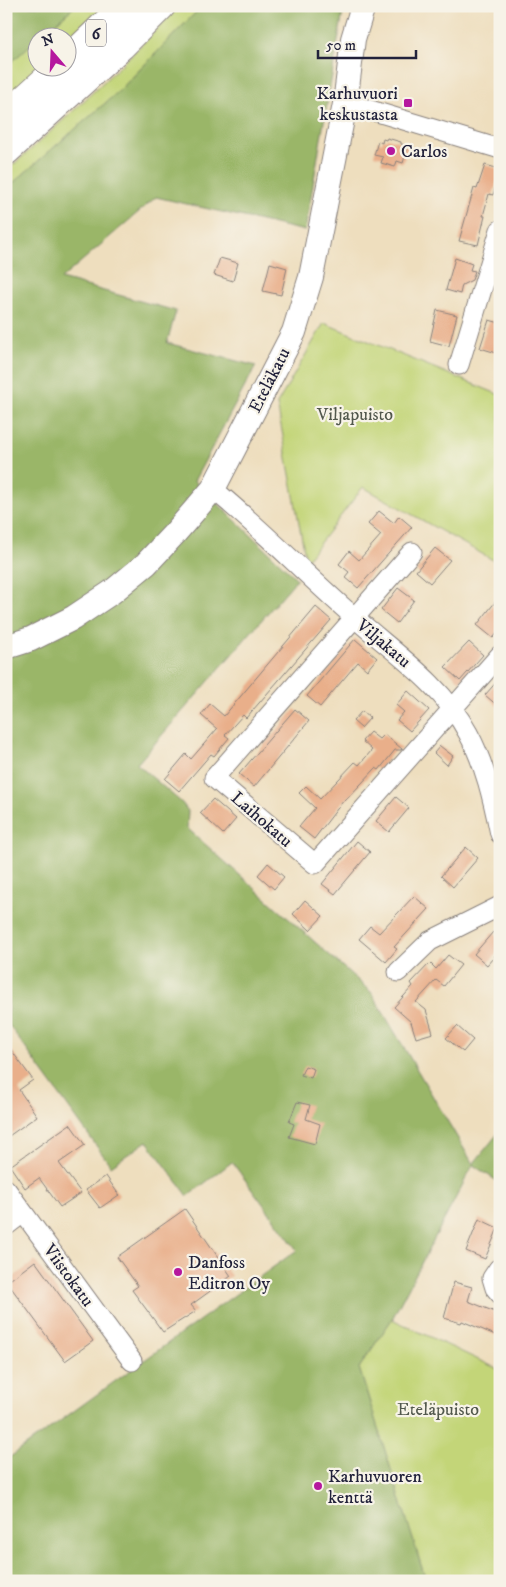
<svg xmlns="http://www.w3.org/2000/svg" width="506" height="1587" viewBox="0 0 506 1587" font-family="'IM FELL DW Pica',serif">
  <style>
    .green { fill: #c3d578; stroke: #727c5a }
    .forest { fill: #9ab668; stroke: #5e6c52 }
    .building { fill: #e9af8a }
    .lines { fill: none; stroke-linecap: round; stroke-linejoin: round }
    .minor-casing { stroke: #88807c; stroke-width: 21 }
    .major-casing { stroke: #88807c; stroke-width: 26 }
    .highway-casing { stroke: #88807c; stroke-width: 30 }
    .minor { stroke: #fff; stroke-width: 19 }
    .major { stroke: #fff; stroke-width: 24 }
    .highway { stroke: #fff; stroke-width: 28 }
    .poi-dot { fill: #b5179e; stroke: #f7f3e8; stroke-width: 2 }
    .labels { text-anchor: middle; stroke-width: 4.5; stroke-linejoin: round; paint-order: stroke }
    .shield { fill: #f7f3e8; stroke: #62616f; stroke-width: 1 }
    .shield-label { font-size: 16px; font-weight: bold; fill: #22223b }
    .poi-label { font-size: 18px; fill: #22223b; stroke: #f7f3e8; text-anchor: start }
    .street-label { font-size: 18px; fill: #22223b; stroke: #f7f3e8 }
    .park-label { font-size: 18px; fill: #52584d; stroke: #f7f3e8 }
  </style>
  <rect width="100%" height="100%" fill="#f7f3e8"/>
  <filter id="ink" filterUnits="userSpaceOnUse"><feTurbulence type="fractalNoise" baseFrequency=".02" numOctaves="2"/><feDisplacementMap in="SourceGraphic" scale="10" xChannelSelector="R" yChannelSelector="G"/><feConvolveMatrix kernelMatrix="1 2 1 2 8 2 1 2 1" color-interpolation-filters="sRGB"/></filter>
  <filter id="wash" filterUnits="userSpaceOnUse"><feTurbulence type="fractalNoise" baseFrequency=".0096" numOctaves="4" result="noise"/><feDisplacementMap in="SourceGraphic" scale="20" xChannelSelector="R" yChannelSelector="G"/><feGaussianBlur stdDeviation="1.12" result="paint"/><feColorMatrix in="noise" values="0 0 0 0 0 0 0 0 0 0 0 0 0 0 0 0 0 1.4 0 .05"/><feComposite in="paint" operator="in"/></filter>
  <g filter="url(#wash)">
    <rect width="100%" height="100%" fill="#eedebe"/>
    <!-- green -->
    <path class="green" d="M 75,6 L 105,6 L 68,43 L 68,38 L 38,38 Z
      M 180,6 L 202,6 L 118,92 L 6,189 L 6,171 C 67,119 124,63 180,6 Z
      M 37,38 L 38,68 L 41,68 L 6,99 L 6,65 Z
      M 324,323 L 500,395 L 500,564 L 363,487 L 306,561 L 277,404 Z
      M 392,1319 L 500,1370 L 500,1581 L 426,1581 L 359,1368 Z"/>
    <!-- forest -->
    <path class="forest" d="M 6,6 L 75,6 L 40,37 L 38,38 L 37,39 L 6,67 L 6,16 L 10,12 Z
      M 202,6 L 344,6 L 305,231 L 156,197 L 61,279 L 176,311 L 167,343 L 256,366 L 194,481 L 297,579 L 137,764 L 182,803 L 188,811 L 187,828 L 371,992 L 473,1164 L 500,1131 L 500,1183 L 473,1165 L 392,1319 L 359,1368 L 426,1581 L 6,1581 L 6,1460 L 297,1250 L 232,1162 L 188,1196 L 147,1141 L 111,1166 L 8,1024 L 8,977 L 6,970 L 6,189 L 118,92 Z"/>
    <g id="blocks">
      <!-- building -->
      <path class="building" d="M 387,138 L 401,142 L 401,144 L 408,146 L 403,163 L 397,161 L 395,167 L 381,163 L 383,157 L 374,155 L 378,141 L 382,143 L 383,139 L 386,140 Z
        M 485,165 L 500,169 L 500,182 L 497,182 L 493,195 L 489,194 L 483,216 L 485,216 L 478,245 L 459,241 L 474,188 L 477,189 Z
        M 220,258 L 238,263 L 233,281 L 214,275 Z
        M 455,258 L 472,264 L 470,270 L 475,271 L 472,280 L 462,285 L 460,294 L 446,290 Z
        M 270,263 L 287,268 L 281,295 L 263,291 Z
        M 437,310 L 457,315 L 449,346 L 430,341 Z
        M 489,320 L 500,323 L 500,354 L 480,348 Z
        M 379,511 L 394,523 L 399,516 L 412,527 L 358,588 L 345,577 L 349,572 L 339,564 L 349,551 L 359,560 L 381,535 L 368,524 Z
        M 435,548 L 450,560 L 430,583 L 416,571 Z
        M 398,588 L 414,600 L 397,623 L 381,610 Z
        M 500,596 L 500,630 L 493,638 L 477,625 Z
        M 316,607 L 331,620 L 246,718 L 243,715 L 225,735 L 229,738 L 214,756 L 211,754 L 179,791 L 165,779 L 186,754 L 191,759 L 217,729 L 201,715 L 210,704 L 224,716 Z
        M 355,639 L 377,658 L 367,670 L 358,662 L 320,707 L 307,696 Z
        M 469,642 L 483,655 L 460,681 L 445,667 Z
        M 500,678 L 500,708 L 485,695 Z
        M 408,691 L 429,710 L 410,731 L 397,720 L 404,712 L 396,705 Z
        M 295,709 L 309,721 L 254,787 L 239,774 Z
        M 362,711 L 370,718 L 361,728 L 353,721 Z
        M 370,732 L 379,739 L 384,734 L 402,749 L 401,750 L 395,750 L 379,770 L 376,768 L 345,801 L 344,800 L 314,839 L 299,827 L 315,808 L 299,793 L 306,786 L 320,799 L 355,762 L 359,765 L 372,750 L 362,741 Z
        M 440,746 L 453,756 L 447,765 L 434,753 Z
        M 396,797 L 409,808 L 389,832 L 376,821 Z
        M 213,799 L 236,819 L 223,834 L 200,813 Z
        M 357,841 L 370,852 L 335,894 L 322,884 Z
        M 466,847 L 478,858 L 453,887 L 441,876 Z
        M 268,863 L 284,877 L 274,889 L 258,875 Z
        M 414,896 L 429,909 L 394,947 L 397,949 L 386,962 L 359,939 L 370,926 L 379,933 Z
        M 305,900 L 323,916 L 310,930 L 293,914 Z
        M 493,932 L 500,937 L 500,950 L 487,965 L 474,954 Z
        M 448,955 L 461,965 L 444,986 L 436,980 L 416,1002 L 426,1010 L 433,1033 L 416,1038 L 411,1022 L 394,1007 L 413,986 L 411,983 L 430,963 L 436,969 Z
        M 457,1026 L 473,1040 L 463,1052 L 446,1038 Z
        M 6,1043 L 33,1080 L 19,1090 L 37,1116 L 6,1138 Z
        M 305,1066 L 314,1069 L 311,1078 L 301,1075 Z
        M 297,1102 L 310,1105 L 306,1119 L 320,1124 L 315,1144 L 289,1137 L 294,1124 L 289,1122 Z
        M 70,1124 L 85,1145 L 59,1163 L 81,1193 L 60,1207 L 39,1178 L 25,1188 L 10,1166 Z
        M 106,1176 L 119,1195 L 100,1208 L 86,1190 Z
        M 185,1209 L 231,1276 L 191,1305 L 196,1311 L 163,1332 L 132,1290 L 138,1286 L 117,1257 Z
        M 479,1219 L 498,1228 L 485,1259 L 466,1251 Z
        M 35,1261 L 93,1341 L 65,1361 L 7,1282 Z
        M 454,1282 L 472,1287 L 468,1301 L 500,1314 L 500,1337 L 462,1321 L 461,1323 L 444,1318 Z"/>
    </g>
  </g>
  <g filter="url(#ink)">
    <use href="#blocks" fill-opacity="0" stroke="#88807c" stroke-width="1"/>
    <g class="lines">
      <defs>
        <path id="minor" d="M 345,104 L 367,109 L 500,149
          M 459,365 L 500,230
          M 213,489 C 262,529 306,575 354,617 C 394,653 442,684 468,733 C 485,764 493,800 500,834
          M 412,552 L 214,778 L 315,864 L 500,655
          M 398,972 L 430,941 L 500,906
          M 6,1189 L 132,1361
          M 6,1226 L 23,1213
          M 500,1268 L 498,1269 L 492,1278 L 495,1288 L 500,1294"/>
        <path id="major" d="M 6,647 L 31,639 L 73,618 L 112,592 L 146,564 L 175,533 L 213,489 L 294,332 L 311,277 L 345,104 L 353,39 L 363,6"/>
        <path id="highway" d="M 68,60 L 124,6
          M 6,116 L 59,68
          M 6,151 L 121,46 L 161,6"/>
      </defs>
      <!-- minor casing -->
      <use href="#minor" class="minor-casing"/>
      <!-- major casing -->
      <use href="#major" class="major-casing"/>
      <!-- highway casing -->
      <use href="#highway" class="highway-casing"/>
      <!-- minor -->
      <use href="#minor" class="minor"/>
      <!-- major -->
      <use href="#major" class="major"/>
      <!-- highway -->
      <use href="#highway" class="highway"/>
    </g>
  </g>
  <!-- markers -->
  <g class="poi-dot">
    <rect x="403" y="98" width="10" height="10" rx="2.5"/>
    <circle cx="391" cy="151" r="5"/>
    <circle cx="178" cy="1272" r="5"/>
    <circle cx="318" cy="1486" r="5"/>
  </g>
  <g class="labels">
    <!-- shield labels -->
    <rect class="shield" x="86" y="19.5" width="20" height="27" rx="4"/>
    <g class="shield-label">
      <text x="96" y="39">6</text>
    </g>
    <!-- poi labels -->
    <g class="poi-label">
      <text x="398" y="99" text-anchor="end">Karhuvuori<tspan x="398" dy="21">keskustasta</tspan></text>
      <text x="401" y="157">Carlos</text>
      <text x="188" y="1268">Danfoss<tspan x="188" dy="21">Editron Oy</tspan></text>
      <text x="328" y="1482">Karhuvuoren<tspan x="328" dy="21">kenttä</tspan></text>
    </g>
    <!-- street labels -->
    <g class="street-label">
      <text transform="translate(269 380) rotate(-63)" y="6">Eteläkatu</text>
      <text transform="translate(384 643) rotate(40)" y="6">Viljakatu</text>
      <text transform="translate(262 819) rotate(41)" y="6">Laihokatu</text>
      <text transform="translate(69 1275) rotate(54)" y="6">Viistokatu</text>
    </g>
    <!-- park labels -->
    <g class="park-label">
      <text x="355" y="420">Viljapuisto</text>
      <text x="438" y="1415">Eteläpuisto</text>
    </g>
  </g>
  <!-- margin -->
  <rect width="506" height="1587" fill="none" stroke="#f7f3e8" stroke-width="25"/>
  <!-- north arrow -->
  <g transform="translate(52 52) rotate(341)"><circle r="24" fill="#f7f3e8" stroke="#a29fa3"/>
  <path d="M0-4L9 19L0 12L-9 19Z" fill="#b5179e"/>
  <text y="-8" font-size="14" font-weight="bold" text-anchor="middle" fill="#22223b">N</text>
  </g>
  <!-- scale -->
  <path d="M318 50v8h98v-8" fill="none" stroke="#22223b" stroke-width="2.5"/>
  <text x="326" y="50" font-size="15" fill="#22223b" stroke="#f7f3e8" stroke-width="4" paint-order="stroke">50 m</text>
</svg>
